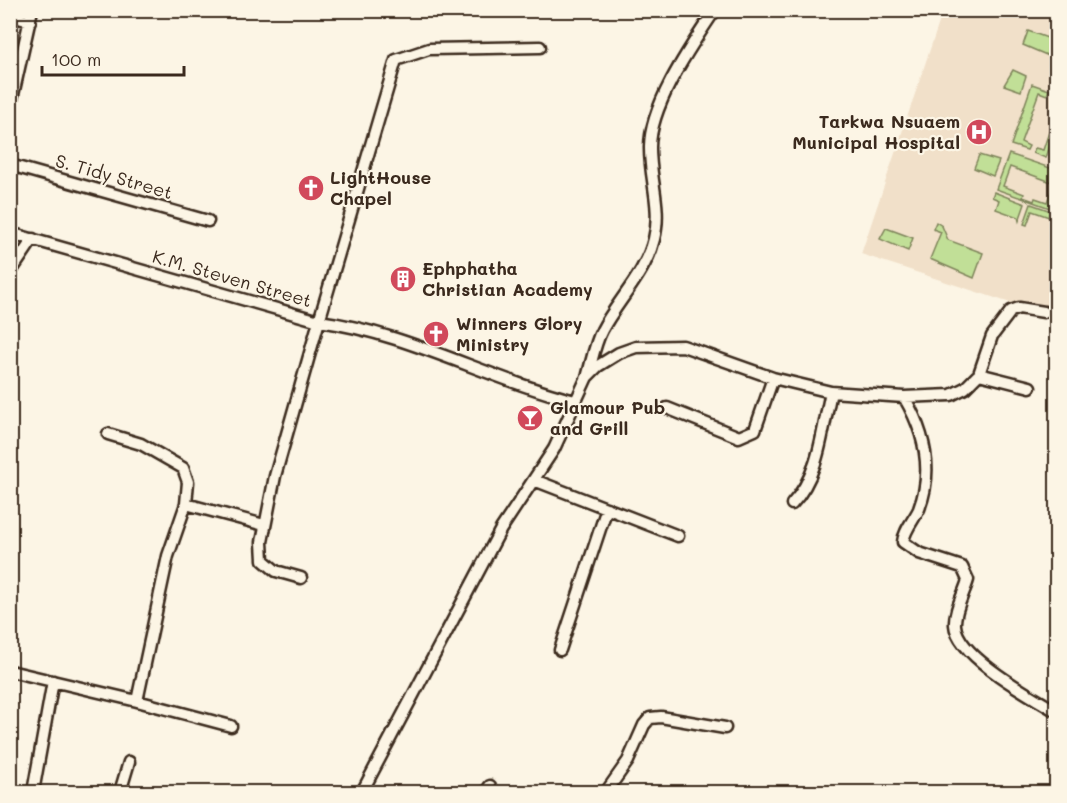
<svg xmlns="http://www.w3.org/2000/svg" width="1067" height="803" viewBox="0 0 1067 803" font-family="Mali,sans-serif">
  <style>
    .built { fill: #f1e0c9 }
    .green { fill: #c1df97; stroke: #7e845a; stroke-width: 1.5; fill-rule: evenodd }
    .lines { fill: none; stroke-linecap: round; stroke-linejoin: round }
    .street-casing { stroke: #3b2a1e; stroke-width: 15 }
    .street { stroke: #fcf5e5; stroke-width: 10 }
    .labels { text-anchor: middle; stroke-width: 4.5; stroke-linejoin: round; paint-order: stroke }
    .poi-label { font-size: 18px; font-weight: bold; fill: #3b2a1e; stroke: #fcf5e5; text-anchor: start }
    .street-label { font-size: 18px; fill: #3b2a1e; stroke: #fcf5e5 }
  </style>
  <rect width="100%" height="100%" fill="#fcf5e5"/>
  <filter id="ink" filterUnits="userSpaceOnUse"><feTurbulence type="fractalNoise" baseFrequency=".0167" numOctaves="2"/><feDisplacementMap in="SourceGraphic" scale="12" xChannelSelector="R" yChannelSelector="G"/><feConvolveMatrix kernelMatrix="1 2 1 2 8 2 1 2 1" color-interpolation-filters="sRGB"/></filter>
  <g filter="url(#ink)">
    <!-- built -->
    <path class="built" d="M 943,11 L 1056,11 L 1056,318 L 861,254 Z"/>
    <!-- green -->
    <path class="green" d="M 1028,31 L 1056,41 L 1056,59 L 1023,45 Z
      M 1013,70 L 1026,76 L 1021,91 L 1004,85 Z
      M 1032,84 L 1049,90 L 1047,95 L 1039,92 L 1021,142 L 1029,146 L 1027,150 L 1011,145 Z
      M 1052,123 L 1056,127 L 1046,158 L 1033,153 L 1035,148 L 1043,150 Z
      M 1009,154 L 1056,170 L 1056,189 L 1050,208 L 996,189 ZM 1010,167 L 1054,183 L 1047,202 L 1035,198 L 1034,201 L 1023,197 L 1024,194 L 1003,186 Z
      M 979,155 L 999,161 L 993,176 L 974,168 Z
      M 994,192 L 1025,204 L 1019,221 L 1018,217 L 996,209 L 999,200 L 992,197 Z
      M 1031,204 L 1051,211 L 1049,217 L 1032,211 L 1027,225 L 1024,224 Z
      M 936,222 L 942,226 L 948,240 L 983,253 L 974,278 L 930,259 L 941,232 L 933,229 Z
      M 886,228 L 913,238 L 908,251 L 880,239 Z"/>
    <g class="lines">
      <defs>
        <path id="street" d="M 10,16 L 30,21
          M 10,108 L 32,10
          M 10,165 L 208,221
          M 10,233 L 319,321 L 396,60 L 429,49 L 540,47
          M 10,273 L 33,239
          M 588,374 C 592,360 595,343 602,330 C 618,300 646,273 654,239 C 662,208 650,180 650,149 C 649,106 691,46 715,10
          M 979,374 L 1030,387
          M 904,397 C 924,431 934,470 919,509 C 914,520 904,530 903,542 L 919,553 L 962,567 L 968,580 C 964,594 954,610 955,625 C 957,656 1031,696 1056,711
          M 667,408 L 739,437 L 755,430 L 773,378
          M 534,480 L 678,536
          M 186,504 L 264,525
          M 792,504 C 820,474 822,430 831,392
          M 301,578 L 276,571 L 263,560 L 262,542 L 275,476 L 319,321 C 408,333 488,379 575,401
          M 560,650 L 607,508
          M 10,671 L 137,701 L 168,556 L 186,504 L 188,482 L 183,468 L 141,444 L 108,434
          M 137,701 L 231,726
          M 33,792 L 53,681
          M 120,792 L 129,762
          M 362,792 L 501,529 L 554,449 L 587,377 L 598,366 L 619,353 L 636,347 L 683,346 L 773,378 L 831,392 L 904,397 L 951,395 L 965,388 L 979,374 L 992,336 L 1011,311 L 1019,308 L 1044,312
          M 486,792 L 490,786
          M 606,792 L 628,761 L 644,725 L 650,718 L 661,717 L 725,728"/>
      </defs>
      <!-- street casing -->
      <use href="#street" class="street-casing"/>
      <!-- street -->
      <use href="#street" class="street"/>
    </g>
  </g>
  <!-- icons -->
  <defs>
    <symbol id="hospital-disc" viewBox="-11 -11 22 22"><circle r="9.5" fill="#d1495b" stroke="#fcf5e5"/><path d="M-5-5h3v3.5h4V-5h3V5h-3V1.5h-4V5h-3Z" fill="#fff"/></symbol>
    <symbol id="church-disc" viewBox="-11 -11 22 22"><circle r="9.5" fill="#d1495b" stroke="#fcf5e5"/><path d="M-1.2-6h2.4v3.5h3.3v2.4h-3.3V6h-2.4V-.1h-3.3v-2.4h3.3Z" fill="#fff"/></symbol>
    <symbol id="building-disc" viewBox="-11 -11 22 22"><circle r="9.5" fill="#d1495b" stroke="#fcf5e5"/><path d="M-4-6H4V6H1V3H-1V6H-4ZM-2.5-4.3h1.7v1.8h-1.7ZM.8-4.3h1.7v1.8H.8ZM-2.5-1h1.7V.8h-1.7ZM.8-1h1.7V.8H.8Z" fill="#fff"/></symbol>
    <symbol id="bar-disc" viewBox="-11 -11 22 22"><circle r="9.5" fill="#d1495b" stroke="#fcf5e5"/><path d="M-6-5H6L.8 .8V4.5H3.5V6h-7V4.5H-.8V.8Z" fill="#fff"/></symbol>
  </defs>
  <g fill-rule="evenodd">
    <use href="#hospital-disc" x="964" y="117" width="30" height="30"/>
    <use href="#church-disc" x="296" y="173" width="30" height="30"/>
    <use href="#building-disc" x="388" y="264" width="30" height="30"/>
    <use href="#church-disc" x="421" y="319" width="30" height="30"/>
    <use href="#bar-disc" x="515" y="403" width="30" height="30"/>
  </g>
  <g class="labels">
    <!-- poi labels -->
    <g class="poi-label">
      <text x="960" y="128" text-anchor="end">Tarkwa Nsuaem<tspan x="960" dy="21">Municipal Hospital</tspan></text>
      <text x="330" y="184">LightHouse<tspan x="330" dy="21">Chapel</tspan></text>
      <text x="422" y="275">Ephphatha<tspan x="422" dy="21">Christian Academy</tspan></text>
      <text x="456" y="330">Winners Glory<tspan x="456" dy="21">Ministry</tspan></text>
      <text x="550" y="414">Glamour Pub<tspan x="550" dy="21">and Grill</tspan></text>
    </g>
    <!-- street labels -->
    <g class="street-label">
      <text transform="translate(114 177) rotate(16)" y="6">S. Tidy Street</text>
      <text transform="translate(232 279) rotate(16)" y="6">K.M. Steven Street</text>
    </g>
  </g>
  <!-- margin -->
  <rect width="1067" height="803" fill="none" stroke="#fcf5e5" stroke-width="36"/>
  <rect x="18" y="18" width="1031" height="767" fill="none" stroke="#3b2a1e" stroke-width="2" filter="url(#ink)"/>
  <!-- scale -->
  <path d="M42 66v9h142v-9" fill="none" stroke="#3b2a1e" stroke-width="3"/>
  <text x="51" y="66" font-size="18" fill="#3b2a1e" stroke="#fcf5e5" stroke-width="4.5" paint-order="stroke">100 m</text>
</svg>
